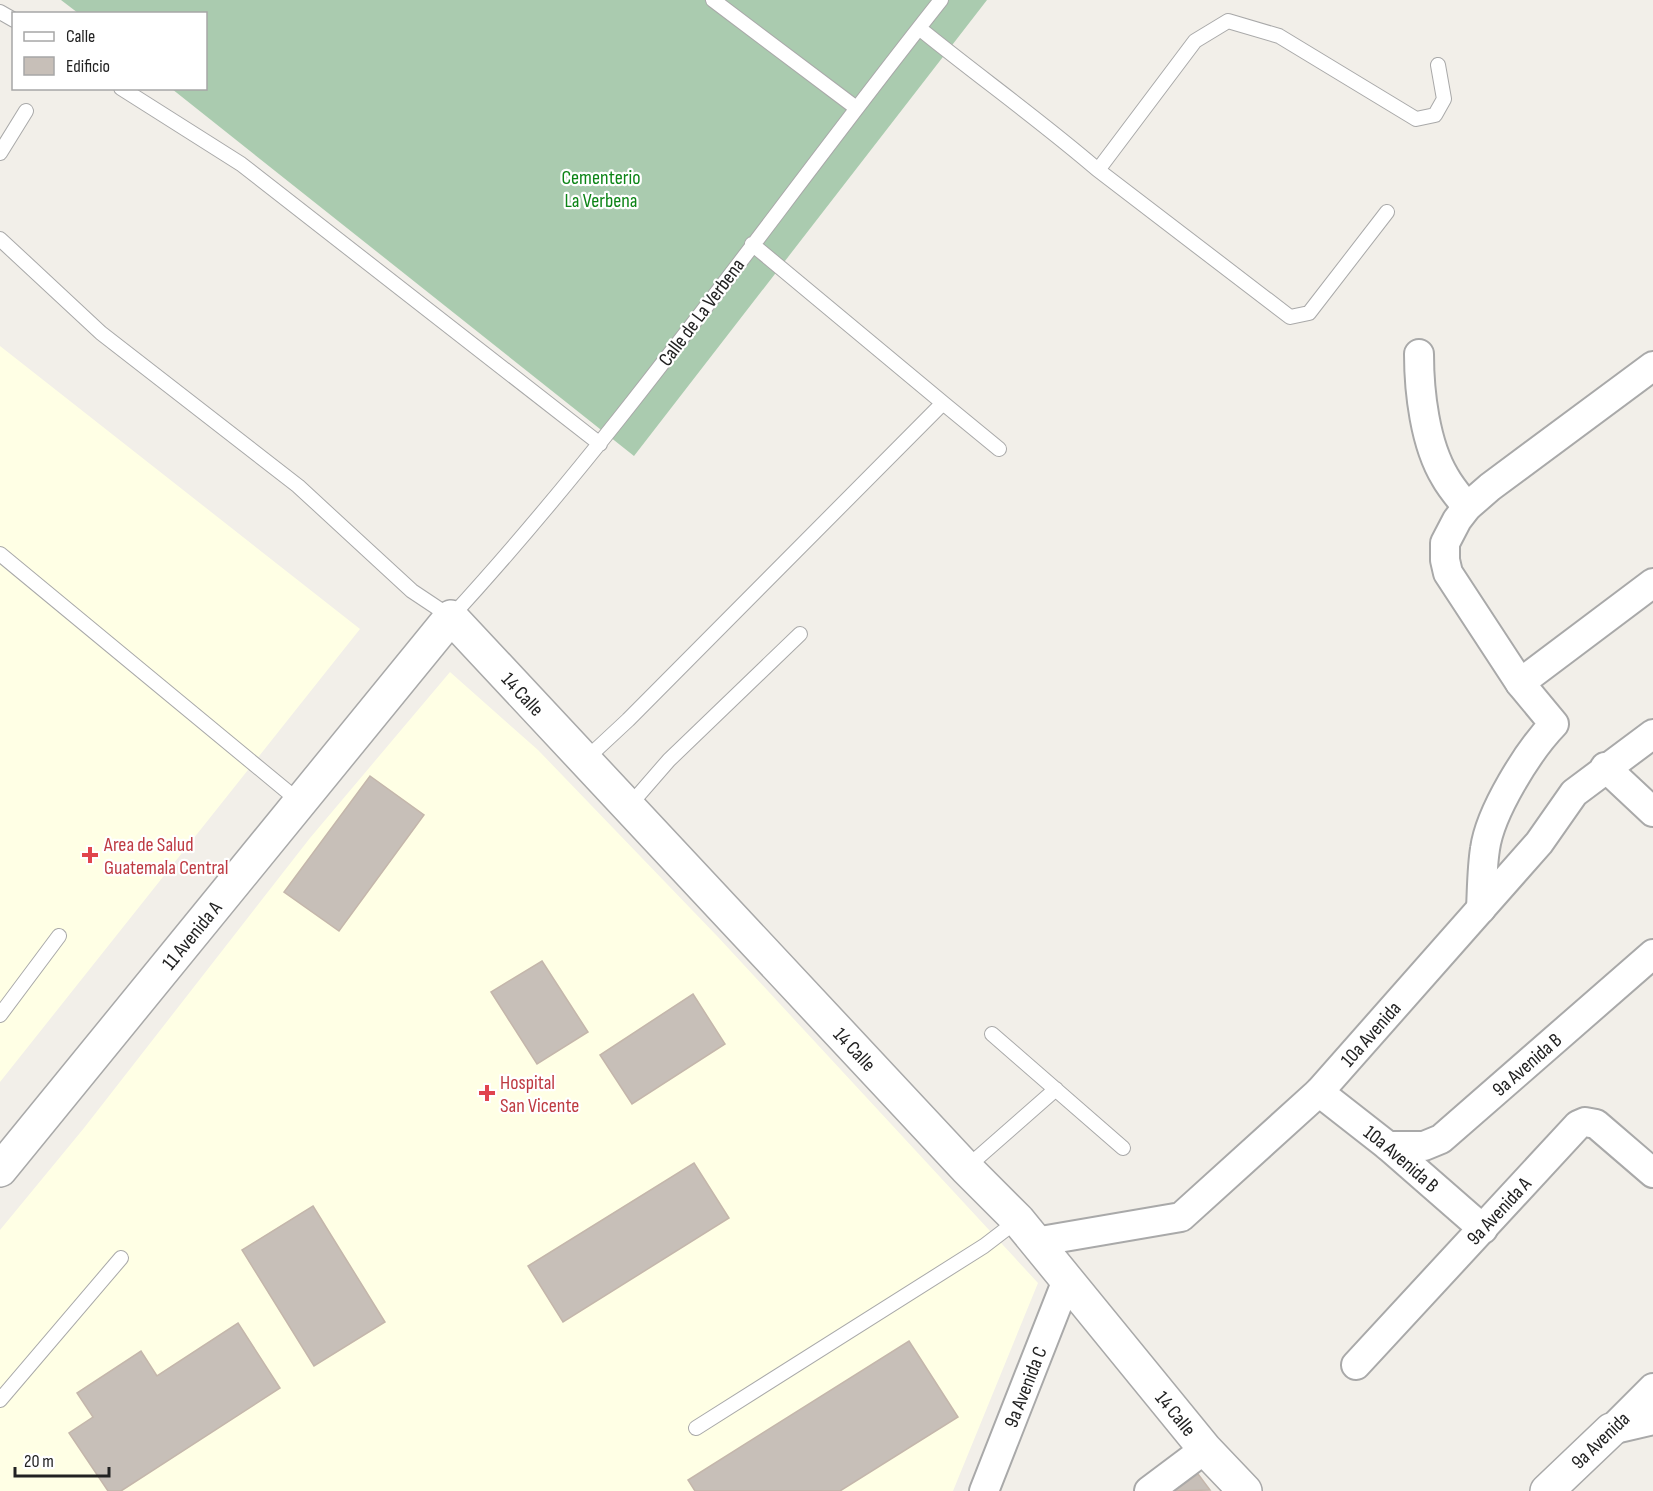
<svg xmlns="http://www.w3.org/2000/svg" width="1653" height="1491" viewBox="0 0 1653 1491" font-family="'Sofia Sans Condensed',sans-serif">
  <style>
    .education { fill: #ffffe5 }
    .cemetery { fill: #aacbaf }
    .building { fill: #c7bfb8; stroke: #c4b6ab; stroke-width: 1.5 }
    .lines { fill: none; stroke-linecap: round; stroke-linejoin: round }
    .service-casing { stroke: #a9a9a9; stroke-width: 16 }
    .minor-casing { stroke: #a9a9a9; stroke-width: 32 }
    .tertiary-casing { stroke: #a9a9a9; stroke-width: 36 }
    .service { stroke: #fff; stroke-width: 14 }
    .minor { stroke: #fff; stroke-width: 28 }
    .tertiary { stroke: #fff; stroke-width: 33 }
    .health-dot { fill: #e0444e; stroke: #fff; stroke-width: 2 }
    .labels { text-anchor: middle; stroke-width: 4.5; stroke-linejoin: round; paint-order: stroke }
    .park-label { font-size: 20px; fill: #0c8416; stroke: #fff }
    .street-label { font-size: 20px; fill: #222; stroke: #fff }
    .health-label { font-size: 20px; fill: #be3a42; stroke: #fff; text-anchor: start }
  </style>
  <rect width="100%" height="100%" fill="#f2efe9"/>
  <!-- education -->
  <path class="education" d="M 0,346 L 360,629 L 0,1082 Z
    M 450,672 L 538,750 L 718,937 L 1038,1283 L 953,1491 L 0,1491 L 0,1230 L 84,1128 L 310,838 Z"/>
  <!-- cemetery -->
  <path class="cemetery" d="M 61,0 L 987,0 L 634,456 L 172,89 L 206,88 L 206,14 L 78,13 Z"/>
  <!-- building -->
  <path class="building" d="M 370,776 L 424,815 L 339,931 L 284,892 Z
    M 542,961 L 588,1032 L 537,1064 L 491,992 Z
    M 693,994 L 725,1044 L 632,1104 L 600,1055 Z
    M 694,1163 L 729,1218 L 563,1322 L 528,1266 Z
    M 313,1206 L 385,1322 L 314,1366 L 242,1250 Z
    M 238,1323 L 280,1388 L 121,1491 L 108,1491 L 69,1433 L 93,1417 L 77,1393 L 141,1351 L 157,1376 Z
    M 909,1341 L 958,1417 L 840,1491 L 695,1491 L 688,1480 Z
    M 1198,1474 L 1210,1490 L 1174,1491 Z"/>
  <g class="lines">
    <defs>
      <path id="service" d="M 713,0 L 855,107
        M 0,12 L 14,20
        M 919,28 C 978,76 1040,120 1098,170 L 1195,41 L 1228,21 L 1279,36 L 1416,119 L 1435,115 L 1444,99 L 1438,65
        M 121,88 L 241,164 L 600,444
        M 0,153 L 26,111
        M 1098,170 L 1290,317 L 1309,313 L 1387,212
        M 0,239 L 101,333 L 298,486 L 412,591 L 451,617 C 629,423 778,205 941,0
        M 752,244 L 943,403
        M 0,554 L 300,802
        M 585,760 L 628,720 L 943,403 L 999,449
        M 629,806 L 669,760 L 800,634
        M 0,1015 L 59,936
        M 992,1034 L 1123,1148
        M 966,1168 L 1056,1089
        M 0,1400 L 121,1258
        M 696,1428 L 984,1246 L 1018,1220"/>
      <g id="minor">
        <path d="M 1419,354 C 1419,392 1425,444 1445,477 C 1451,488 1460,498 1467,507"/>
        <path d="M 1520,683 L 1653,583"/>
        <path d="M 1605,767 L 1653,812"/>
        <path d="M 1481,909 C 1482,889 1482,868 1485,849 C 1490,812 1528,751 1554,724 L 1520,683 L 1448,573 L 1445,560 L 1445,543 L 1457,520 L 1467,507 L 1490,487 L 1653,366"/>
        <path id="s1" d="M 1319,1092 L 1388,1146 L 1483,1229"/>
        <path id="s2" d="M 1388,1146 L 1424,1146 L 1441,1139 L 1653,954"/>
        <path id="s3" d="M 1035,1242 L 1181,1217 L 1319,1092 L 1539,843 L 1574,793 L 1653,734"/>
        <path id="s4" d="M 1356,1365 L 1578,1125 L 1585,1122 L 1596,1124 L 1653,1173"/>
        <path d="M 1611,1430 L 1653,1388"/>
        <path d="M 1611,1430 L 1653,1420"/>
        <path id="s5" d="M 984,1491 L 1067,1280"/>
        <path d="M 1149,1491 L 1205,1449"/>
      </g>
      <g id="tertiary">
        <path id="s6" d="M 0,1170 L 451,617 L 966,1168 L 1018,1220 L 1205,1449 L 1245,1491"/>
        <path d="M 1547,1491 L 1611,1430"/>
      </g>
    </defs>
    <!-- service casing -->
    <use href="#service" class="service-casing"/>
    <!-- minor casing -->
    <use href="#minor" class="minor-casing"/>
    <!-- tertiary casing -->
    <use href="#tertiary" class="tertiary-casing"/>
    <!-- service -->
    <use href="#service" class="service"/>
    <!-- minor -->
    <use href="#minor" class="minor"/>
    <!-- tertiary -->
    <use href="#tertiary" class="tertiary"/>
  </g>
  <!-- markers -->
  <g class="health-dot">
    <path d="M87 846h6v6h6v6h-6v6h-6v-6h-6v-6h6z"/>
    <path d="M484 1084h6v6h6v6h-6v6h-6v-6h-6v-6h6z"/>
  </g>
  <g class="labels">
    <!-- park labels -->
    <g class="park-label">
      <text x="601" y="184">Cementerio<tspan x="601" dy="23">La Verbena</tspan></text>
    </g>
    <!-- street labels -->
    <g class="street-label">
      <text transform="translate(701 312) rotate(-53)" y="7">Calle de La Verbena</text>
      <text dy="7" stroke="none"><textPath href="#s6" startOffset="819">14 Calle</textPath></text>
      <text dy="7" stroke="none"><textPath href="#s6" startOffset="303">11 Avenida A</textPath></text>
      <text dy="7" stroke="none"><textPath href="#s3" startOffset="412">10a Avenida</textPath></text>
      <text dy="7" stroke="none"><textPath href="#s6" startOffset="1305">14 Calle</textPath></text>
      <text dy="7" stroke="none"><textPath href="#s2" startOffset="168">9a Avenida B</textPath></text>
      <text dy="7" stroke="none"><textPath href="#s1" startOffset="106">10a Avenida B</textPath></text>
      <text dy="7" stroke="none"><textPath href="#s4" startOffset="210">9a Avenida A</textPath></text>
      <text dy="7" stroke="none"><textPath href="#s5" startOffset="112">9a Avenida C</textPath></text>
      <text dy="7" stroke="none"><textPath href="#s6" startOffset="1791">14 Calle</textPath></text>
      <text transform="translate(1600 1440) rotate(-44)" y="7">9a Avenida</text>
    </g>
    <!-- health labels -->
    <g class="health-label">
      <text x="104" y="851">Area de Salud<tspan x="104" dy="23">Guatemala Central</tspan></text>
      <text x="500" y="1089">Hospital<tspan x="500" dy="23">San Vicente</tspan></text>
    </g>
  </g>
  <!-- legend -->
  <rect x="12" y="12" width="195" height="78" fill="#ffffff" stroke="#a7a7a7" stroke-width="1.5"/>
  <rect x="24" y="32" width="30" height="9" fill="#ffffff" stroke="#a7a7a7" stroke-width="1.5"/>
  <text x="66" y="42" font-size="18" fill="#222222">Calle</text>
  <rect x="24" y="57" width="30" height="18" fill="#c7bfb8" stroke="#a7a7a7" stroke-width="1.5"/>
  <text x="66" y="72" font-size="18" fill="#222222">Edificio</text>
  <!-- scale -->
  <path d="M15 1467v9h94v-9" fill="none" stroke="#222222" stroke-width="3"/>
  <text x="24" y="1467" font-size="18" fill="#222222" stroke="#ffffff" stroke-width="4.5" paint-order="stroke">20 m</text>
</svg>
